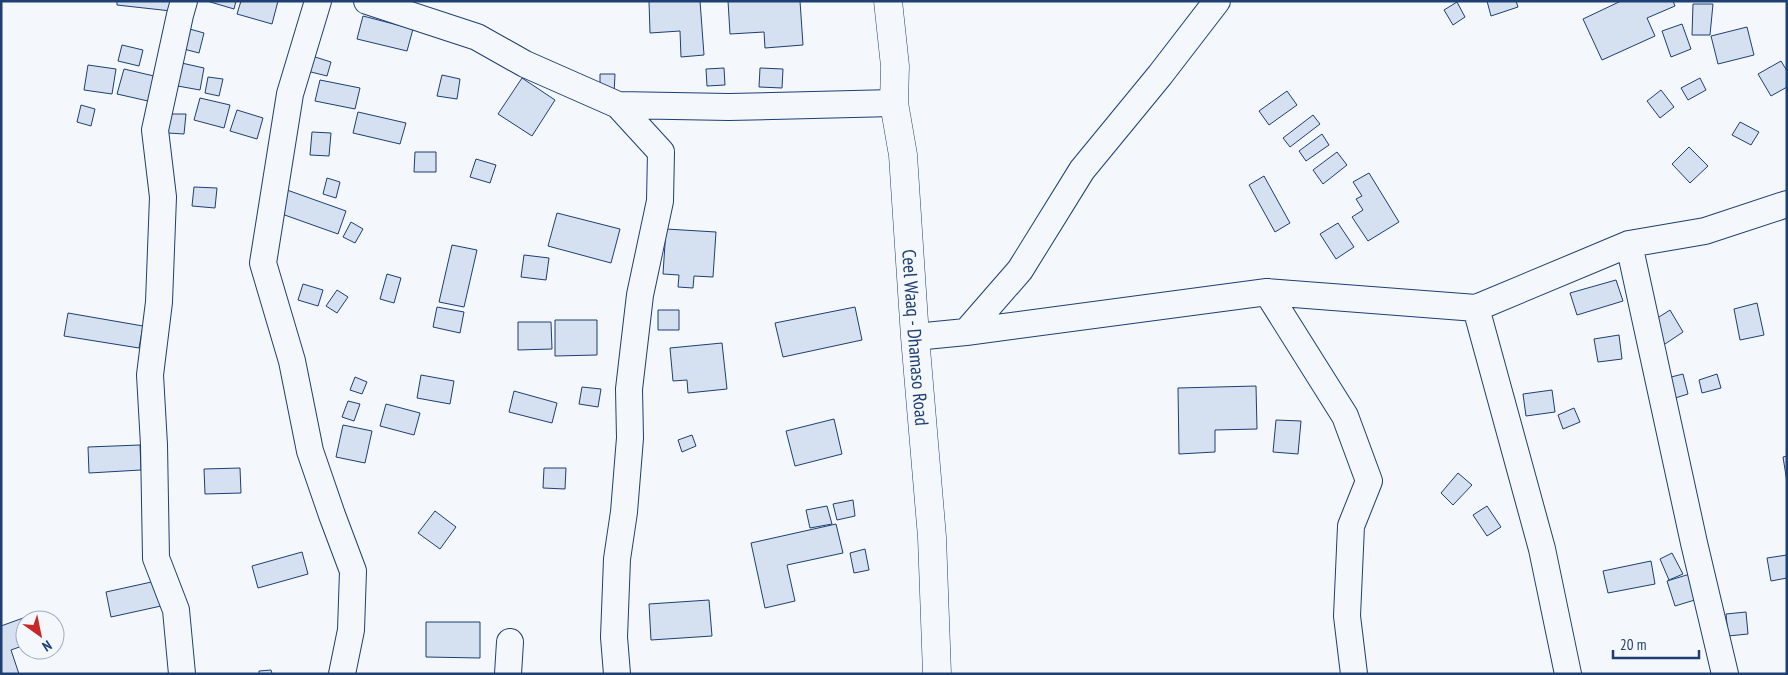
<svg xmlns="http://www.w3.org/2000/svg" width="1788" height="675" viewBox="0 0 1788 675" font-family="'PT Sans Narrow',sans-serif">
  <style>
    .building { fill: #d5e0f0; stroke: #1d3f73 }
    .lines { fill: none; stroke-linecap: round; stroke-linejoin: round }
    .minor-casing { stroke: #1d3f73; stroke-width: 28 }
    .secondary-casing { stroke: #1d3f73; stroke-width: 29 }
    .minor { stroke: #f4f7fb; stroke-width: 26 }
    .secondary { stroke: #f4f7fb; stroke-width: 28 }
    .labels { text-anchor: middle; stroke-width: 4; stroke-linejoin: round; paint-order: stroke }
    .street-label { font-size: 19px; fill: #1d3f73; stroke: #f4f7fb }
  </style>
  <rect width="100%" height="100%" fill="#f4f7fb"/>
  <!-- building -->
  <path class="building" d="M 117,1 L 172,1 L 171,11 L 117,5 Z
    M 207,1 L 236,1 L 234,9 Z
    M 241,1 L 278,1 L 272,24 L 237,14 Z
    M 649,1 L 700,1 L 704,55 L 681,57 L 680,31 L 650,33 Z
    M 728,1 L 800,1 L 803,45 L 765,48 L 764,32 L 730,34 Z
    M 1487,1 L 1516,1 L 1518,7 L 1491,16 Z
    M 1621,1 L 1673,1 L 1675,6 L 1647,18 L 1655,36 L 1602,60 L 1583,19 Z
    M 1457,2 L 1465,17 L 1453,25 L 1444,10 Z
    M 1693,4 L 1713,4 L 1710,35 L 1692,35 Z
    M 363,16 L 413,29 L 407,51 L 357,39 Z
    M 1682,24 L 1691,49 L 1671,57 L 1662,31 Z
    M 1747,27 L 1754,55 L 1718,64 L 1711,36 Z
    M 186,28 L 204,33 L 199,53 L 180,48 Z
    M 122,45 L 143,50 L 139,66 L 118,61 Z
    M 312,56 L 331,62 L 327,76 L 307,71 Z
    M 1781,61 L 1787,71 L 1787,87 L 1771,96 L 1758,74 Z
    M 177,62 L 204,68 L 200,90 L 172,85 Z
    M 88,65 L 116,69 L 112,94 L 84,90 Z
    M 724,68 L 725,85 L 707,86 L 706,69 Z
    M 760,68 L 783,69 L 782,88 L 759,87 Z
    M 124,69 L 154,76 L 148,101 L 117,94 Z
    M 600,74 L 615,74 L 614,94 L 600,94 Z
    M 442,75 L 460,79 L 457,99 L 437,96 Z
    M 208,77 L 223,79 L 219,96 L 205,93 Z
    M 522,78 L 555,100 L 532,136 L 498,114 Z
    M 1700,78 L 1706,90 L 1688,100 L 1681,88 Z
    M 320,80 L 360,88 L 355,109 L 315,101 Z
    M 1661,90 L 1674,107 L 1660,118 L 1647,101 Z
    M 1287,91 L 1297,105 L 1269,125 L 1259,111 Z
    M 200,98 L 230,105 L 224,128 L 194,120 Z
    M 81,105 L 95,109 L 91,126 L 77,122 Z
    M 237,110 L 263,118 L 257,139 L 230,131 Z
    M 358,112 L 406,123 L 400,144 L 353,133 Z
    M 170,114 L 186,114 L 184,134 L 168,133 Z
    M 1313,115 L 1320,124 L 1290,147 L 1283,138 Z
    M 1740,122 L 1759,132 L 1751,145 L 1732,135 Z
    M 312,132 L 331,133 L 329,156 L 310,155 Z
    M 1322,134 L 1329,145 L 1306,161 L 1299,151 Z
    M 1689,147 L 1708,166 L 1690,183 L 1672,164 Z
    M 415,152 L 436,152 L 436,172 L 414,172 Z
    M 1337,152 L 1347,165 L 1323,184 L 1313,170 Z
    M 476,159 L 496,165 L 490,183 L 470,177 Z
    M 1369,173 L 1399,222 L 1368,241 L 1352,217 L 1363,210 L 1356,199 L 1362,196 L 1353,182 Z
    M 1264,176 L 1290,223 L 1275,232 L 1249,185 Z
    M 327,178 L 340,182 L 336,198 L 323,194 Z
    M 194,187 L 217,188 L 215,208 L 192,206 Z
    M 287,190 L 346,211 L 338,234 L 279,213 Z
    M 557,213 L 620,229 L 611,263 L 548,246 Z
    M 351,222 L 363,229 L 355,243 L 343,237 Z
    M 1338,223 L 1354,247 L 1336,259 L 1320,234 Z
    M 666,229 L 716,232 L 713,277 L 694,276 L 693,288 L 678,287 L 679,275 L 663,274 Z
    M 452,245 L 477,250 L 464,307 L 439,302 Z
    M 524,255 L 549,258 L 546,280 L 521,277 Z
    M 387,274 L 401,278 L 394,303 L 380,299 Z
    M 1616,280 L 1623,301 L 1577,315 L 1570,293 Z
    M 303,284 L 323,290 L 318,306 L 298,300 Z
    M 337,290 L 348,297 L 337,313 L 326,306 Z
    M 1757,303 L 1764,335 L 1740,340 L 1734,309 Z
    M 437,307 L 464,312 L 460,333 L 433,327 Z
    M 855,307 L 862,340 L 783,357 L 775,323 Z
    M 658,310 L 679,310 L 679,330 L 658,330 Z
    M 1670,310 L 1683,332 L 1662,346 L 1648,324 Z
    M 68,313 L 143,326 L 139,348 L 64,336 Z
    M 555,320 L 597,320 L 597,355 L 555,356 Z
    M 518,322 L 551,322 L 552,349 L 518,350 Z
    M 1619,335 L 1622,359 L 1598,362 L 1594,339 Z
    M 722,343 L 727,389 L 688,393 L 687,380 L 673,381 L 670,348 Z
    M 1683,374 L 1688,394 L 1672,399 L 1667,378 Z
    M 1717,374 L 1721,388 L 1702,393 L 1699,380 Z
    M 421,375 L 454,381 L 450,404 L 417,398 Z
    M 355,377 L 367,382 L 362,394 L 350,390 Z
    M 1256,386 L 1257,429 L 1215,430 L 1215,452 L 1179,454 L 1178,388 Z
    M 582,387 L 601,389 L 598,407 L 579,404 Z
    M 1552,390 L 1555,412 L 1526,416 L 1523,394 Z
    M 514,391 L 557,403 L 552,423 L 509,412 Z
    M 348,401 L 360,404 L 354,421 L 342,417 Z
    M 386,404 L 420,413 L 414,435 L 380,426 Z
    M 1574,408 L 1580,422 L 1563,429 L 1558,415 Z
    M 834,419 L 842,454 L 795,466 L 786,431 Z
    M 1276,420 L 1301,421 L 1298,454 L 1273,452 Z
    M 343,425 L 372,431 L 365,463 L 336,457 Z
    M 692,435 L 696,446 L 682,452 L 678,440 Z
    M 140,445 L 141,470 L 89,473 L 88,447 Z
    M 1787,456 L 1787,482 L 1783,457 Z
    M 240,468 L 241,493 L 205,494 L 204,469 Z
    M 544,468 L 566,468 L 565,489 L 543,488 Z
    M 1458,473 L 1472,485 L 1453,505 L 1441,493 Z
    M 853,500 L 855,516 L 837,520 L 833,504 Z
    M 827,506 L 832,524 L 810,528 L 806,510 Z
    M 1487,506 L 1501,527 L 1487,536 L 1473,515 Z
    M 435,511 L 456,527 L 440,549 L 418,533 Z
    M 836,524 L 843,553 L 787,565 L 795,601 L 765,608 L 751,543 Z
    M 865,549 L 869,570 L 854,573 L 850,553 Z
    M 302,552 L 308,574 L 258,588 L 252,566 Z
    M 1672,553 L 1683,574 L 1669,580 L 1660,559 Z
    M 1787,555 L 1787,578 L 1771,581 L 1767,558 Z
    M 1651,561 L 1655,584 L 1608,593 L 1603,571 Z
    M 1690,574 L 1698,599 L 1675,606 L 1667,581 Z
    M 156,581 L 161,606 L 111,617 L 106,592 Z
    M 709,600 L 712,636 L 651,640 L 649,604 Z
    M 1746,612 L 1748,634 L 1728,636 L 1726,614 Z
    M 37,613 L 39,620 L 25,620 L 25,645 L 11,650 L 19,674 L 1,674 L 1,626 Z
    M 426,622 L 480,622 L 480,658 L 426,657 Z
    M 271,670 L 272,674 L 259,674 L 259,671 Z"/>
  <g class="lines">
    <defs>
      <path id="minor" d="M 318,1 L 290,94 L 263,263 L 292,361 L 310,451 L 332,515 L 353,571 L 351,630 L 342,674
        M 367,1 L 477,37 L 525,64 L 618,105 L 729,107 L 894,103
        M 1629,244 L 1694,543 L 1725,674
        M 1267,292 L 1345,416 L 1369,481 L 1351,526 L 1347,616 L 1354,674
        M 1476,308 L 1542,549 L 1568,674
        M 966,332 L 1020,270 L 1082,170 L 1160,75 L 1217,1
        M 915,337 L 966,332 L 1267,292 L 1476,308 L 1629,244 L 1705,231 L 1787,204
        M 182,674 L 176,610 L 156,558 L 154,445 L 150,375 L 159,302 L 163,197 L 155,130 L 180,15 L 184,1
        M 508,674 L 510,642
        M 617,674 L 614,637 L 617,559 L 624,512 L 630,438 L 629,389 L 640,295 L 660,201 L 661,152 L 618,105"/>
      <g id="secondary">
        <path id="s1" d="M 888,1 L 895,66 L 894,103 L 903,155 L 915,337 L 932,537 L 937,674"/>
      </g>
    </defs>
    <!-- minor casing -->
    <use href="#minor" class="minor-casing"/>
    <!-- secondary casing -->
    <use href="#secondary" class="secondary-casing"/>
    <!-- minor -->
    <use href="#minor" class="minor"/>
    <!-- secondary -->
    <use href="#secondary" class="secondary"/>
  </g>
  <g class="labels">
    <!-- street labels -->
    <g class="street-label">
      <text dy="7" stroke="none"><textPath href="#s1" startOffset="338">Ceel Waaq - Dhamaso Road</textPath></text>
    </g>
  </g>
  <!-- border -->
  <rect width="1788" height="675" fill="none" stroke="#1d3f73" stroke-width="5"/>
  <!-- north arrow -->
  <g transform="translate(40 635) rotate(147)"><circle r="24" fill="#f4f7fb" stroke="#9eadc5"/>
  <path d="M0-4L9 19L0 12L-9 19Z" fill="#c62828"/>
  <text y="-8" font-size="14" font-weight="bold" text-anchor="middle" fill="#1d3f73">N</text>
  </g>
  <!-- scale -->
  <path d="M1613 650v8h86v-8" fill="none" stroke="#1d3f73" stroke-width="2.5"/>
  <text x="1620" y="650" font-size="15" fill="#1d3f73" stroke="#f4f7fb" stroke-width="4" paint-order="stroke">20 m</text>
</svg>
